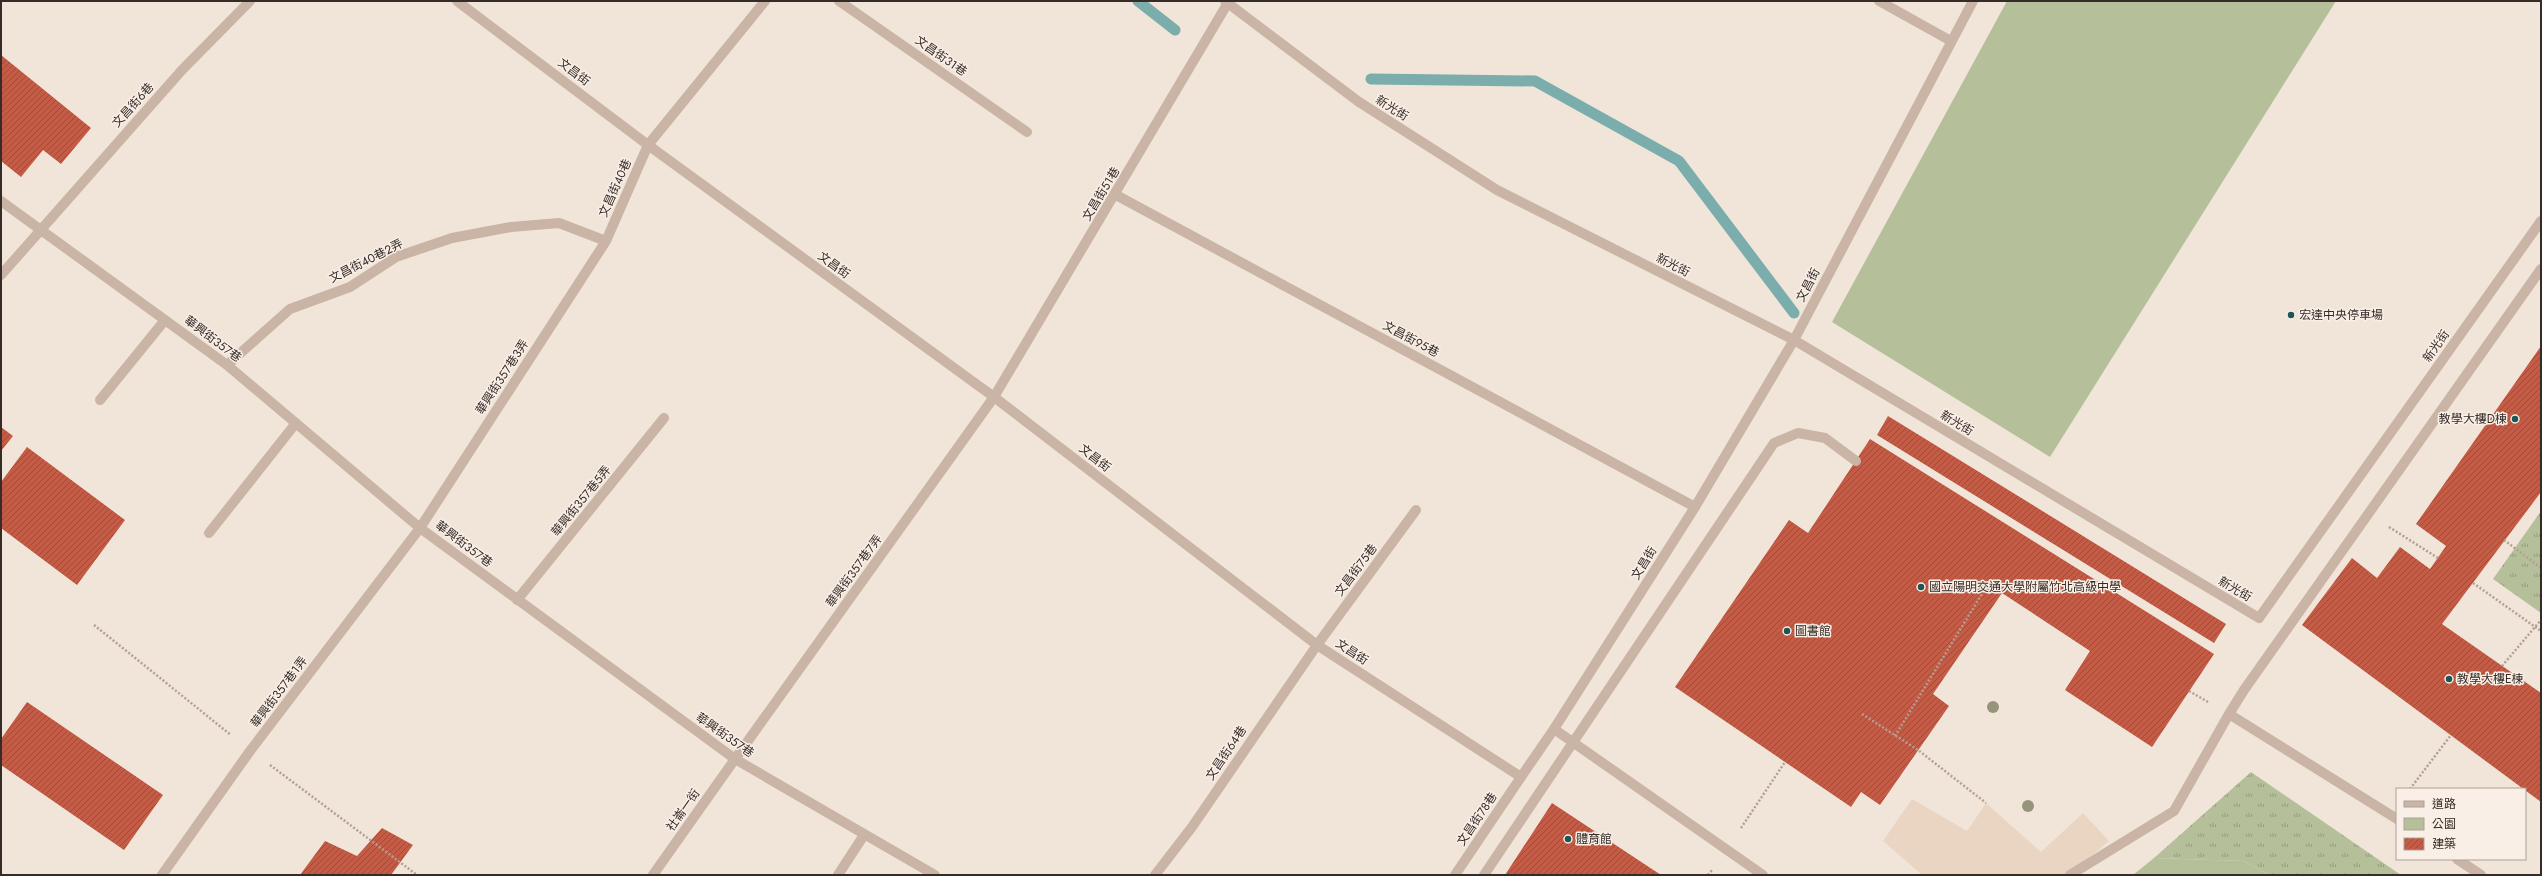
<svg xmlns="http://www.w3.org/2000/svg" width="2542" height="876" viewBox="0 0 2542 876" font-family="Jost,'Noto Sans TC',sans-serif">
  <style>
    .grass { fill: url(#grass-tufts) }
    .park { fill: #b5c09a }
    .plaza { fill: #e9d5c1 }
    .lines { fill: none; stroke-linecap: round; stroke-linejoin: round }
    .stream { stroke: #7aadac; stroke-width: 11 }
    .building { fill: url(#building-hatch) }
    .path { stroke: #b49e91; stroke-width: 2.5; stroke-dasharray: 2 2; stroke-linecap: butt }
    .service { stroke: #c9b4a6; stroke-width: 10 }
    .minor { stroke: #c9b4a6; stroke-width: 10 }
    .tree { fill: #94957a }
    .poi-dot { fill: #1e5556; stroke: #f9efe6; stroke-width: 1.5 }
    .labels { text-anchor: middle; stroke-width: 3; stroke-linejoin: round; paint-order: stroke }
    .street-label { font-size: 12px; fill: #352b27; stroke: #f9efe6 }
    .poi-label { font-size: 12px; fill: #352b27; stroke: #f9efe6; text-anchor: start }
  </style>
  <defs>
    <pattern id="grass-tufts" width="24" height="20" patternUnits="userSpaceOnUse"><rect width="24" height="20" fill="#b5c09a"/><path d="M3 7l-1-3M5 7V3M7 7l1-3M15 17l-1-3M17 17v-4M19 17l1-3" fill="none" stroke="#949c7e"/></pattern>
    <pattern id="building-hatch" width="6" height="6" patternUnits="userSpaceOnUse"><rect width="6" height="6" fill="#c35c46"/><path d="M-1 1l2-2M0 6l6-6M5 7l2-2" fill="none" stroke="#9f4c3a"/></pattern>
  </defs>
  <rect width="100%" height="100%" fill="#f1e5da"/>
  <!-- grass -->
  <path class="grass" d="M 2541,511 L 2541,613 L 2493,579 Z
    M 2251,772 L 2401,875 L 2270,875 L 2243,861 L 2154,858 Z"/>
  <!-- park -->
  <path class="park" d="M 2007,1 L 2336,1 L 2050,457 L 1832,322 Z
    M 2154,858 L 2243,861 L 2270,875 L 2133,875 Z"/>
  <!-- plaza -->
  <path class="plaza" d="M 1912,799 L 1967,831 L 1986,803 L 2041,852 L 2083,813 L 2109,841 L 2069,875 L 1922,875 L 1883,841 Z"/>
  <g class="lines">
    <!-- stream -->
    <path class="stream" d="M 1138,1 L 1175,30
      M 1371,79 L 1535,81 L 1679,161 L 1794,313"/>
  </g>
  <!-- building -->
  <path class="building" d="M 1,55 L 91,128 L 61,164 L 43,150 L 21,177 L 1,161 Z
    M 2541,346 L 2541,492 L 2442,624 L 2541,693 L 2541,802 L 2302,625 L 2352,558 L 2377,578 L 2400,547 L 2430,569 L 2446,546 L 2416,524 Z
    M 1888,416 L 2226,624 L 2214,643 L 1877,435 Z
    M 1,427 L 13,436 L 1,451 Z
    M 1870,439 L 2214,654 L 2152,747 L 2065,690 L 2090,651 L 2002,593 L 1933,694 L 1949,706 L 1880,805 L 1861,792 L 1851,807 L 1675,687 L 1789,520 L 1808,533 Z
    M 27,447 L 125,520 L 77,585 L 1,528 L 1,482 Z
    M 27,702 L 163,795 L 124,850 L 1,765 L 1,739 Z
    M 1552,803 L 1661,875 L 1505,875 Z
    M 382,828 L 413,845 L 391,875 L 300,875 L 325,841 L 357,856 Z"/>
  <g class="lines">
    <!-- path -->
    <path class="path" d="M 2389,527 L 2438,558
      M 2504,540 L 2541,568
      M 2473,583 L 2541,631
      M 94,625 L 231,735
      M 2502,666 L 2541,620
      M 2189,691 L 2208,702
      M 1862,714 L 1918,750 L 1986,803
      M 1895,736 L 1988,584
      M 270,765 L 417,875
      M 2410,789 L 2451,735
      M 1741,828 L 1785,762
      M 1708,875 L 1712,870"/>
    <!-- service -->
    <path class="service" d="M 839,1 L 1027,132
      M 1879,1 L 1951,41
      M 1116,195 L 1695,507
      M 1,201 L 227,365 L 420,528 L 735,759 L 935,875
      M 1,275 L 182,70 L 250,1
      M 227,365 L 290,309 L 350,287 L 396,257 L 452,238 L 511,227 L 559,223 L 606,241
      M 100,400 L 165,320
      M 209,533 L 296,423
      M 517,600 L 664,418
      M 1554,729 L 1763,875
      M 735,759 L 994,397 L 1229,1
      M 2397,819 L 2229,714 L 2244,690 L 2541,269
      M 2457,859 L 2481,875
      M 162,875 L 250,751 L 420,528 L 606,241 L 648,145 L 765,1
      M 1155,875 L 1192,827 L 1317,645 L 1416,510
      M 1455,875 L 1521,777
      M 1484,875 L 1774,443 L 1798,433 L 1825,438 L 1856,461
      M 2070,875 L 2174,811 L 2229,714"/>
    <!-- minor -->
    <path class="minor" d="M 457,1 L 648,145 L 994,397 L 1317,645 L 1521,777 L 1554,729 L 1695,507 L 1794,340 L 1973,1
      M 1225,1 L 1359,102 L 1497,190 L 1794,340 L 2259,618 L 2541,221
      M 653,875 L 735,759
      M 838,875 L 864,835"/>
  </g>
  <!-- trees -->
  <g class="tree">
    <circle cx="1993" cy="707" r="6"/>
    <circle cx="2028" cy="806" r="6"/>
  </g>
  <!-- markers -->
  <g class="poi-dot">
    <circle cx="2291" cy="315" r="4"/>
    <circle cx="2515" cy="419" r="4"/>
    <circle cx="1921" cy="587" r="4"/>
    <circle cx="1787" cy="631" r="4"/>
    <circle cx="2449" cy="679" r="4"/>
    <circle cx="1568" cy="839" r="4"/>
  </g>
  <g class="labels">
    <!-- street labels -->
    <g class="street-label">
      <text transform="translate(941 56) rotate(35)" y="4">文昌街31巷</text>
      <text transform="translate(574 72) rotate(37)" y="4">文昌街</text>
      <text transform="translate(133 105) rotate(-48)" y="4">文昌街6巷</text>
      <text transform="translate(1392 108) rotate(32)" y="4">新光街</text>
      <text transform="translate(615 188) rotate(-66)" y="4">文昌街40巷</text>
      <text transform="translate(1101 194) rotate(-59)" y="4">文昌街51巷</text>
      <text transform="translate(366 261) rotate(-27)" y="4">文昌街40巷2弄</text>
      <text transform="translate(834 265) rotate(36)" y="4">文昌街</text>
      <text transform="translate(1673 265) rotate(27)" y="4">新光街</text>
      <text transform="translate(1808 285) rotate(-62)" y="4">文昌街</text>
      <text transform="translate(213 339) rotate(37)" y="4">華興街357巷</text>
      <text transform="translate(1411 339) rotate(28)" y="4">文昌街95巷</text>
      <text transform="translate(2436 346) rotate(-55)" y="4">新光街</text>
      <text transform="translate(502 377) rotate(-57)" y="4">華興街357巷3弄</text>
      <text transform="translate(1957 423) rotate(31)" y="4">新光街</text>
      <text transform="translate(1095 458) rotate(38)" y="4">文昌街</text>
      <text transform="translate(581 501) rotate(-51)" y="4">華興街357巷5弄</text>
      <text transform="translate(464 544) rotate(37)" y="4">華興街357巷</text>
      <text transform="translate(1644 563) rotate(-58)" y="4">文昌街</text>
      <text transform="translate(1356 570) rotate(-53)" y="4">文昌街75巷</text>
      <text transform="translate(854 571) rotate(-54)" y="4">華興街357巷7弄</text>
      <text transform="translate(2235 589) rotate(30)" y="4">新光街</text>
      <text transform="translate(1352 652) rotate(33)" y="4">文昌街</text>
      <text transform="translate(279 692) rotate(-53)" y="4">華興街357巷1弄</text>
      <text transform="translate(725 735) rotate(35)" y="4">華興街357巷</text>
      <text transform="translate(1226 753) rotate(-56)" y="4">文昌街64巷</text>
      <text transform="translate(683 810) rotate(-55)" y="4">社崙一街</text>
      <text transform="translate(1477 819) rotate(-56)" y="4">文昌街78巷</text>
    </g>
    <!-- poi labels -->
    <g class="poi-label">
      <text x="2299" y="319">宏達中央停車場</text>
      <text x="2507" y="423" text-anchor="end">教學大樓D棟</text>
      <text x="1929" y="591">國立陽明交通大學附屬竹北高級中學</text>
      <text x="1795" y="635">圖書館</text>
      <text x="2457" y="683">教學大樓E棟</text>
      <text x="1576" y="843">體育館</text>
    </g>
  </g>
  <!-- border -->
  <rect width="2542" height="876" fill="none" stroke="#352b27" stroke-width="4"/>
  <!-- legend -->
  <rect x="2396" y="788" width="130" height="72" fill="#f9efe6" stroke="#aba19a"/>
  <rect x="2404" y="801" width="20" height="6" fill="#c9b4a6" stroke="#aba19a"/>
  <text x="2432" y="808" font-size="12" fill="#352b27">道路</text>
  <rect x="2404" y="818" width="20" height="12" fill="#b5c09a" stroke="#aba19a"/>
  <text x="2432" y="828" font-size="12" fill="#352b27">公園</text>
  <rect x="2404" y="838" width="20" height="12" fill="url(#building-hatch)" stroke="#aba19a"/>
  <text x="2432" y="848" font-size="12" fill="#352b27">建築</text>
</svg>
